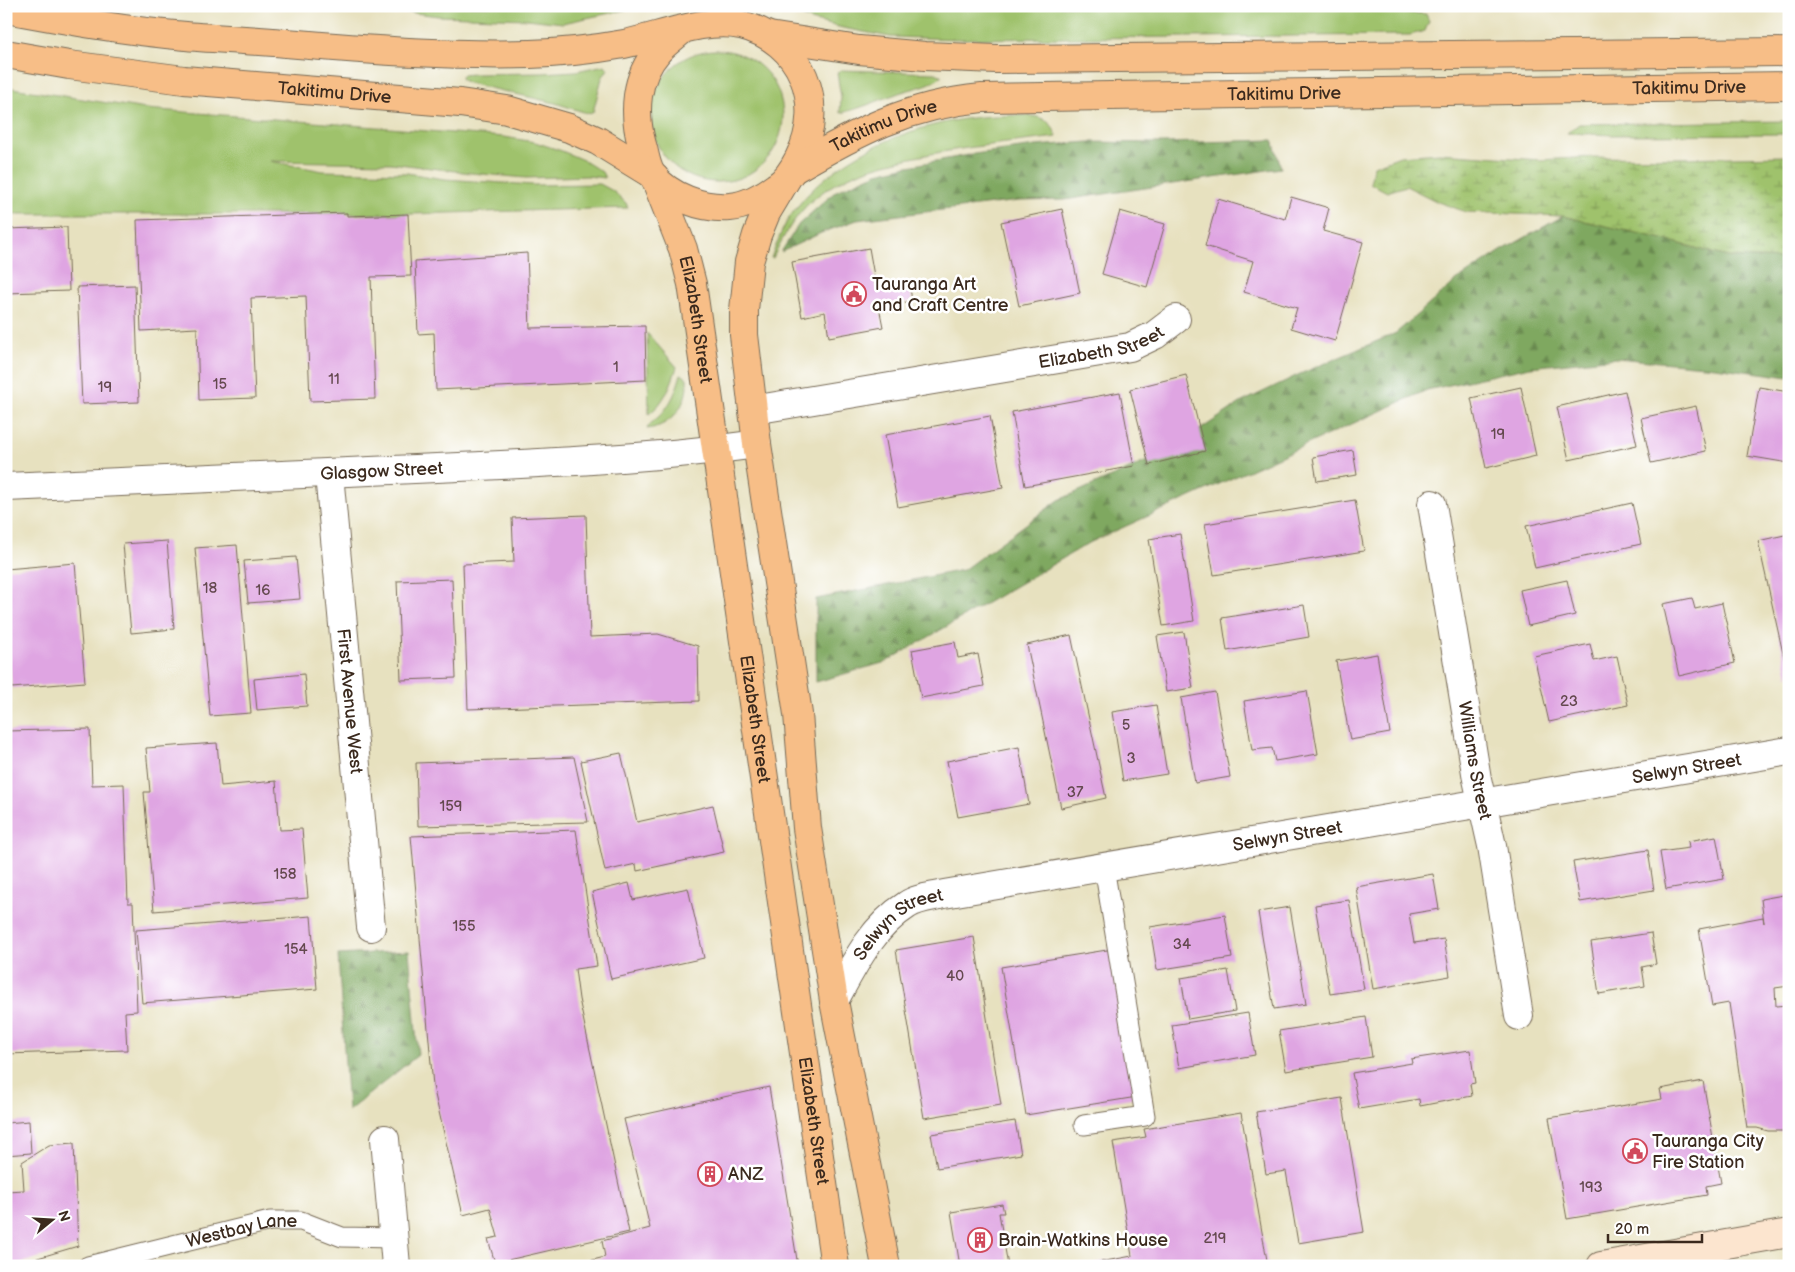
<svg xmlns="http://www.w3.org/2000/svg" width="1795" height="1272" viewBox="0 0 1795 1272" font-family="'Balsamiq Sans',sans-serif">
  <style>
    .grass { fill: #9fc26c; stroke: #6d7645 }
    .forest { fill: url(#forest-firs); stroke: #5d693f }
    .wetland { fill: url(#wetland-marsh); stroke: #6d7645 }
    .building { fill: #dfa5e2 }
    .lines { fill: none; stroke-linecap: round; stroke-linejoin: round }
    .lane-casing { stroke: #776a56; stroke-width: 21 }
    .street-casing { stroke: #776a56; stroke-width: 30 }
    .secondary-casing { stroke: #776a56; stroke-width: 30 }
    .primary-casing { stroke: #776a56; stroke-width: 30 }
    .highway-casing { stroke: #776a56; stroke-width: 30 }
    .lane { stroke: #fff; stroke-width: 19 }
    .street { stroke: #fff; stroke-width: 28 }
    .secondary { stroke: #fce5cf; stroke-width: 28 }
    .primary { stroke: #f7be87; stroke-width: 28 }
    .highway { stroke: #f7be87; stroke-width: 28 }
    .labels { text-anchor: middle; stroke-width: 5; stroke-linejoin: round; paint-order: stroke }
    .number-label { font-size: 15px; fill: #64494f }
    .street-label { font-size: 18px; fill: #3b2a1e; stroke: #fff }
    .poi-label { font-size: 18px; fill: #3b2a1e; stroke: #fff; text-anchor: start }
  </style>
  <defs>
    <pattern id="forest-firs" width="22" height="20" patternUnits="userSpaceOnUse" patternTransform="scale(1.25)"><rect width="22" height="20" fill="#7fa860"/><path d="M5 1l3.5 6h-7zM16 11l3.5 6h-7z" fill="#69894f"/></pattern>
    <pattern id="wetland-marsh" width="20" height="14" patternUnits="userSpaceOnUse" patternTransform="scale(1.25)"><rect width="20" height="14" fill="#9fc26c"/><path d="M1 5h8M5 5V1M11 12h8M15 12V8" fill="none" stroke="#839e58"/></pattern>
  </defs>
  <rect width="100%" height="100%" fill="#fff"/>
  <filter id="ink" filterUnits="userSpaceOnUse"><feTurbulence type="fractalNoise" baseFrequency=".02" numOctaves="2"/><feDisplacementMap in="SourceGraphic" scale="10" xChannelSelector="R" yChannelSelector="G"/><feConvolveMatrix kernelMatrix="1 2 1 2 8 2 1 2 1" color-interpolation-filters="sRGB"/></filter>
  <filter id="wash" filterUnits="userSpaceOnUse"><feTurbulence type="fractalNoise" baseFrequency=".0096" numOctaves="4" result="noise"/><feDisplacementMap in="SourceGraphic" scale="20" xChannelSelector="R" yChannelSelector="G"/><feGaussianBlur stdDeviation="1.12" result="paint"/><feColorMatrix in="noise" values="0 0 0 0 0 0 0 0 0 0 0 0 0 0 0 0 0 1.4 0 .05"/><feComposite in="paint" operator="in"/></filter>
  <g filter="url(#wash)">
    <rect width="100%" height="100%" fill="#e7e1bf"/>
    <!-- grass -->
    <path class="grass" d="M 374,6 L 643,6 L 563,23 L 527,19 L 438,16 L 392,10 Z
      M 785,6 L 1294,6 L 1426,14 L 1429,21 L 1425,31 L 1410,35 L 961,39 L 890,37 L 843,28 L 811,20 L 793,12 Z
      M651 116a66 66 0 1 1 132 0a66 66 0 1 1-132 0Z
      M 605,65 L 608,69 L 602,78 L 593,112 L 590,114 L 555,103 L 468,83 L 462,80 L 461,77 L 462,75 L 473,74 L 542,73 L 576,71 Z
      M 840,70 L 936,73 L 942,76 C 930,86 913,88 899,93 C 879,100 860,109 840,113 L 841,97 L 837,73 Z
      M 6,87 L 146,109 L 504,137 L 535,142 L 562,151 L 583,160 L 602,172 L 605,178 L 587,176 L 526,178 L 471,173 L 391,163 L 270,161 L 323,171 L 407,173 L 444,179 L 533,185 L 600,184 L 613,191 L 626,203 L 628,208 L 411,214 L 6,214 Z
      M 996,116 C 1013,116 1040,111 1052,126 C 1054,129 1055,134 1057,137 C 1009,143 962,147 916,157 C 882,164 849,172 820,194 C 799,209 784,234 773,258 L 771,258 C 776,246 780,234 786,223 C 828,154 920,119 996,116 Z
      M 1789,121 L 1789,134 L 1614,135 L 1567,133 L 1579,124 Z
      M 647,333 L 677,367 C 671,385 665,402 649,414 Z
      M 681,374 L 687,378 C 689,403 673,426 647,429 C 650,422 659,418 664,411 C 673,400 677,388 681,374 Z"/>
    <!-- forest -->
    <path class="forest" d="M 1273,140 L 1281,168 L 1064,200 L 1019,201 L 857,220 L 821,233 L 781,252 L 799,224 L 836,191 L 877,173 L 903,167 L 974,154 L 1036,146 L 1089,142 L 1162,143 Z
      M 1563,216 L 1663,239 L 1728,257 L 1789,259 L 1789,377 L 1715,367 L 1616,358 L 1530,367 L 1427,390 L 1091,542 L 886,662 L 816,682 L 816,599 L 963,570 L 1059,500 L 1163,454 L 1242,402 L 1300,374 L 1396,333 L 1456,281 L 1501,251 Z
      M 409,951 L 418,1055 L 348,1111 L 338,955 Z"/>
    <!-- wetland -->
    <path class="wetland" d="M 1440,153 L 1540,160 L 1592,157 L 1674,158 L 1789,156 L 1789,259 L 1728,257 L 1663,239 L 1563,216 L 1466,212 L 1438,202 L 1406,186 L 1387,192 L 1370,183 L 1374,166 L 1400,156 Z"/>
    <g id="blocks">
      <!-- building -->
      <path class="building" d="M 1291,197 L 1329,208 L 1323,231 L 1363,242 L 1335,341 L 1291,328 L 1297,308 L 1244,292 L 1253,261 L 1205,246 L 1218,199 L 1285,219 Z
        M 1062,209 L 1080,293 L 1019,306 L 1001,222 Z
        M 1120,211 L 1165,224 L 1147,287 L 1102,274 Z
        M 347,213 L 347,216 L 408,214 L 411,276 L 371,277 L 375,399 L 310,401 L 306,296 L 251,298 L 255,398 L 199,400 L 197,328 L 141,331 L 137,220 Z
        M 67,227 L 69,291 L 6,293 L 6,229 Z
        M 869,248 L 876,287 L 909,281 L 912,301 L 879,307 L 883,327 L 829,337 L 825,312 L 802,317 L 792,262 Z
        M 527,253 L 530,328 L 645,326 L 646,380 L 436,390 L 434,333 L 418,334 L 415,261 Z
        M 135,285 L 139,402 L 82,404 L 77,287 Z
        M 1186,375 L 1205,451 L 1149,465 L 1130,389 Z
        M 1521,387 L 1536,456 L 1486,468 L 1471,398 Z
        M 1759,387 L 1789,392 L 1789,463 L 1747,456 Z
        M 1625,391 L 1637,445 L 1569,460 L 1557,407 Z
        M 1120,392 L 1134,466 L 1025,486 L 1012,412 Z
        M 1696,406 L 1706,451 L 1651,463 L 1641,418 Z
        M 990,416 L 1003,488 L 898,507 L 885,435 Z
        M 1353,450 L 1357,475 L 1317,481 L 1313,457 Z
        M 1355,500 L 1364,551 L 1214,575 L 1205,524 Z
        M 1632,503 L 1641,544 L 1535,568 L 1526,526 Z
        M 586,515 L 590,637 L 658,634 L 698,646 L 699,701 L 468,709 L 463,564 L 514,562 L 512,518 Z
        M 1180,534 L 1194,621 L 1163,626 L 1149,539 Z
        M 1789,534 L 1789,676 L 1788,676 L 1758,541 Z
        M 167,541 L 174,629 L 131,633 L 123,544 Z
        M 237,545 L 251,713 L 210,716 L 195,548 Z
        M 296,557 L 300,599 L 248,603 L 244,561 Z
        M 75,563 L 85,682 L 12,688 L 6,621 L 6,569 Z
        M 452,579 L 456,678 L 401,680 L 397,581 Z
        M 1567,580 L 1575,615 L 1528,626 L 1520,590 Z
        M 1692,598 L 1695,609 L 1722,603 L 1735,663 L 1679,676 L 1663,604 Z
        M 1304,605 L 1309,637 L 1227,651 L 1222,618 Z
        M 1184,632 L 1193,688 L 1166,692 L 1157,636 Z
        M 1071,635 L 1106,798 L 1061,808 L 1027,645 Z
        M 955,642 L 958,658 L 978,654 L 984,686 L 921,698 L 912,650 Z
        M 1590,644 L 1594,661 L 1617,656 L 1628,705 L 1549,722 L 1534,656 Z
        M 1377,654 L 1390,733 L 1350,740 L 1336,661 Z
        M 304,674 L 307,706 L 257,710 L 254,679 Z
        M 1307,691 L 1318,754 L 1275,761 L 1272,748 L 1252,750 L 1244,701 Z
        M 1215,692 L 1230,777 L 1195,783 L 1181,698 Z
        M 1156,705 L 1167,774 L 1123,781 L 1112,712 Z
        M 90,729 L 92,785 L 124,784 L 128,903 L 133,903 L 137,1011 L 125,1012 L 127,1050 L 6,1054 L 6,731 Z
        M 217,743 L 221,786 L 276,781 L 280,830 L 302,829 L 308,898 L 154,911 L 144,792 L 150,792 L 146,748 Z
        M 1019,747 L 1029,804 L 958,817 L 947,761 Z
        M 621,753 L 637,822 L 713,805 L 724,852 L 637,871 L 636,864 L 605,871 L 581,761 Z
        M 574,757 L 588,822 L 418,826 L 416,763 Z
        M 576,830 L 597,966 L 575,969 L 579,999 L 629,1232 L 495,1263 L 488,1239 L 498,1237 L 490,1208 L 463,1215 L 433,1086 L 411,836 Z
        M 1716,836 L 1724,879 L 1666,889 L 1660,852 L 1689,848 L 1688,841 Z
        M 1648,850 L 1654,890 L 1580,902 L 1573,862 Z
        M 1433,874 L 1439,909 L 1409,914 L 1414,943 L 1444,939 L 1450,976 L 1373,989 L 1356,887 Z
        M 629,883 L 633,900 L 688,888 L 704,958 L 611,979 L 592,892 Z
        M 1789,894 L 1789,986 L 1775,988 L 1776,1006 L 1787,1005 L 1789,1011 L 1789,1131 L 1768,1131 L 1757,1128 L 1747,1128 L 1729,1003 L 1712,1006 L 1699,929 L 1763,917 L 1764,923 L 1761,899 Z
        M 1349,900 L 1364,989 L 1330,994 L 1315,905 Z
        M 1290,907 L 1306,1004 L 1274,1009 L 1258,912 Z
        M 1225,915 L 1232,958 L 1157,970 L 1150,927 Z
        M 311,916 L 317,989 L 142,1003 L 136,930 Z
        M 1651,933 L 1656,964 L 1642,967 L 1645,986 L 1599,994 L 1591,942 Z
        M 974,937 L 1001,1105 L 924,1118 L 896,950 Z
        M 1113,949 L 1137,1097 L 1026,1115 L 1001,967 Z
        M 1228,970 L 1235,1011 L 1188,1019 L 1181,978 Z
        M 1248,1013 L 1255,1055 L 1179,1068 L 1172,1025 Z
        M 1366,1017 L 1372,1057 L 1286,1071 L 1279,1031 Z
        M 1470,1050 L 1475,1083 L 1470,1084 L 1472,1096 L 1420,1106 L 1419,1099 L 1359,1109 L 1352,1073 L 1412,1063 L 1411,1059 Z
        M 1703,1081 L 1721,1183 L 1706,1186 L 1707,1195 L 1567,1219 L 1549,1118 L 1662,1099 L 1660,1089 Z
        M 769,1087 L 798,1266 L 568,1266 L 605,1257 L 602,1241 L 650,1228 L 624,1119 Z
        M 1342,1098 L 1364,1232 L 1298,1243 L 1286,1171 L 1266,1174 L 1256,1112 Z
        M 1241,1113 L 1268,1266 L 1079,1266 L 1132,1256 L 1113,1142 L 1146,1137 L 1144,1129 Z
        M 29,1121 L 31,1153 L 6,1155 L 6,1123 Z
        M 1015,1121 L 1021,1154 L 937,1168 L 931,1134 Z
        M 74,1143 L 78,1246 L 11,1266 L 6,1266 L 6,1191 L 24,1190 L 22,1162 L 49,1145 Z
        M 1002,1204 L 1004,1213 L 999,1213 L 1008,1266 L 960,1266 L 951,1212 Z"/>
    </g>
  </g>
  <g filter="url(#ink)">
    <use href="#blocks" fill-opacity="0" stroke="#776a56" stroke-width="1"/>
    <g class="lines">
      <defs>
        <g id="lane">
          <path d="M 1084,1125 L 1145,1116 L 1104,867"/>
          <path id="s1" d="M 88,1266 L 270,1221 L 301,1221 L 342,1237 L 394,1238"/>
        </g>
        <g id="street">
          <path id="s2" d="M 753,410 L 1130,347 L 1155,335 L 1176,319"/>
          <path id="s3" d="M 329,474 L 371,927"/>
          <path id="s4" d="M 6,487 C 157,480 309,475 459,467 C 559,462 658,458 757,444"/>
          <path id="s5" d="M 1432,504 L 1477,779 L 1492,846 L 1519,1016"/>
          <path id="s6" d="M 834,1001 C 853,966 872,927 907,905 C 917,898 933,897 944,894 L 1789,751"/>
          <path d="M 385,1139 L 396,1266"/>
        </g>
        <path id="secondary" d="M 1601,1266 L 1789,1233"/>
        <g id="primary">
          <path id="s7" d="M 655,178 L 683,249 L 692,284 L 835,1266"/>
          <path d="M 787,178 L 766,213 L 757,235 L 749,262 L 744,310 L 744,335 L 757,444 L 798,714 L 807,828 L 834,1001 L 886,1266"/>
        </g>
        <g id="highway">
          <path d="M 6,9 C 66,20 126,31 186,36 C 219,39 253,40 286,43 C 368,50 449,56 530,54 C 559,53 596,49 624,44 C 660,37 705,17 741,25 C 802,40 827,103 799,158 C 793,170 787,180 776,187 C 764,196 745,206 730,207 C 703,209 669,197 652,175 C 646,167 645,154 642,145 C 633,113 635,77 658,51 C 665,43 674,37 682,30"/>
          <path d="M 769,36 L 859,50 L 925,56 L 996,59 L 1789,52"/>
          <path id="s8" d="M 6,54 L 69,65 L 184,80 L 460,103 L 507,110 L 569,128 L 598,141 L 650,173"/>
          <path id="s9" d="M 794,169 C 857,132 908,105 982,98 L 1789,86"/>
        </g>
      </defs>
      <!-- lane casing -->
      <use href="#lane" class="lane-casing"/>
      <!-- street casing -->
      <use href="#street" class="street-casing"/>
      <!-- secondary casing -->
      <use href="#secondary" class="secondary-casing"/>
      <!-- primary casing -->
      <use href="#primary" class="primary-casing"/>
      <!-- highway casing -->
      <use href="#highway" class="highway-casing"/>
      <!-- lane -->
      <use href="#lane" class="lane"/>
      <!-- street -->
      <use href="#street" class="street"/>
      <!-- secondary -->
      <use href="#secondary" class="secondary"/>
      <!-- primary -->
      <use href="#primary" class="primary"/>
      <!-- highway -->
      <use href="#highway" class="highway"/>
    </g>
  </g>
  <!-- icons -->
  <defs>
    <symbol id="civic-ring" viewBox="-11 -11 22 22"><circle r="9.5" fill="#fff" stroke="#d1495b" stroke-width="1.5"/><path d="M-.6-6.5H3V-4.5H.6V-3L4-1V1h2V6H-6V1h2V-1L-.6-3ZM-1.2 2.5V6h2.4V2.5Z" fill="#d1495b"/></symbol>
    <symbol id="building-ring" viewBox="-11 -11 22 22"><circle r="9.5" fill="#fff" stroke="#d1495b" stroke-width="1.5"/><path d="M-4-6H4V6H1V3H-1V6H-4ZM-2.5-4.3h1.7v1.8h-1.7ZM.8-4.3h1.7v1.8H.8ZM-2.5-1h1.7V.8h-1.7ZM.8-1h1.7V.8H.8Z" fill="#d1495b"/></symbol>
  </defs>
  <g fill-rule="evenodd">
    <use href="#civic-ring" x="840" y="280" width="28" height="28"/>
    <use href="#civic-ring" x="1621" y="1137" width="28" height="28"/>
    <use href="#building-ring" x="696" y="1160" width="28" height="28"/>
    <use href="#building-ring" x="966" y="1226" width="28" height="28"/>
  </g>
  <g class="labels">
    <!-- number labels -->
    <g class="number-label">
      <text x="616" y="372">1</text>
      <text x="334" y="384">11</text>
      <text x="220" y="389">15</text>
      <text x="105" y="392">19</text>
      <text x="1498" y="439">19</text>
      <text x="210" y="593">18</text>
      <text x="263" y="595">16</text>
      <text x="1569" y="706">23</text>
      <text x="1126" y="730">5</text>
      <text x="1131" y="763">3</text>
      <text x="1075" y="797">37</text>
      <text x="451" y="811">159</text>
      <text x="285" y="879">158</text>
      <text x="464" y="931">155</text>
      <text x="1182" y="949">34</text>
      <text x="296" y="954">154</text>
      <text x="955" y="981">40</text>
      <text x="1591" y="1192">193</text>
      <text x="1215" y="1243">219</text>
    </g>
    <!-- street labels -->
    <g class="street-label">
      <text dy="6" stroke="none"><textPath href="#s9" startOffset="910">Takitimu Drive</textPath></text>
      <text dy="6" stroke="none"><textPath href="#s8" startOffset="331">Takitimu Drive</textPath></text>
      <text dy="6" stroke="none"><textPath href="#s9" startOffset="505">Takitimu Drive</textPath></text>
      <text dy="6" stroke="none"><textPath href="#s9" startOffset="100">Takitimu Drive</textPath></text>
      <text dy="6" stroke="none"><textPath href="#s7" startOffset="148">Elizabeth Street</textPath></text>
      <text dy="6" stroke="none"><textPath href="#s2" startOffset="354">Elizabeth Street</textPath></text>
      <text dy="6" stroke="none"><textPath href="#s4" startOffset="376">Glasgow Street</textPath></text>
      <text dy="6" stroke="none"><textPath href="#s3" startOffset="228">First Avenue West</textPath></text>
      <text dy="6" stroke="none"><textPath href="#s7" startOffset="552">Elizabeth Street</textPath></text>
      <text dy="6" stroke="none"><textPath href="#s5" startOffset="260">Williams Street</textPath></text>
      <text dy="6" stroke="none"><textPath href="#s6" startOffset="914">Selwyn Street</textPath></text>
      <text dy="6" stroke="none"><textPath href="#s6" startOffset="509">Selwyn Street</textPath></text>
      <text dy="6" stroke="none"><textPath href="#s6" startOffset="104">Selwyn Street</textPath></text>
      <text dy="6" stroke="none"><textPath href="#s7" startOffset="958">Elizabeth Street</textPath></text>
      <text dy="6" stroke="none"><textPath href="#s1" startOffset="158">Westbay Lane</textPath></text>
    </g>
    <!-- poi labels -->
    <g class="poi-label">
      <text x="872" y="290">Tauranga Art<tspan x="872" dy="21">and Craft Centre</tspan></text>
      <text x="1652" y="1147">Tauranga City<tspan x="1652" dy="21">Fire Station</tspan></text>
      <text x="728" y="1180">ANZ</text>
      <text x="998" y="1246">Brain-Watkins House</text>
    </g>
  </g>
  <!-- margin -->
  <rect width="1795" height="1272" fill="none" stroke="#fff" stroke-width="25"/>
  <!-- north arrow -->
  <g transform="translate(52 1220) rotate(72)" stroke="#ffffff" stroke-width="4" paint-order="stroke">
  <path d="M0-4L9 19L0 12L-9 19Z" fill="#3b2a1e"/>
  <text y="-8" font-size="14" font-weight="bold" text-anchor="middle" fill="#3b2a1e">N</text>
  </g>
  <!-- scale -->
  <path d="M1608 1234v8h94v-8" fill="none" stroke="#3b2a1e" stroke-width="2.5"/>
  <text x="1615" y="1234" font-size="15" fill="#3b2a1e" stroke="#ffffff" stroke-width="4" paint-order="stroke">20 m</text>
</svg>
